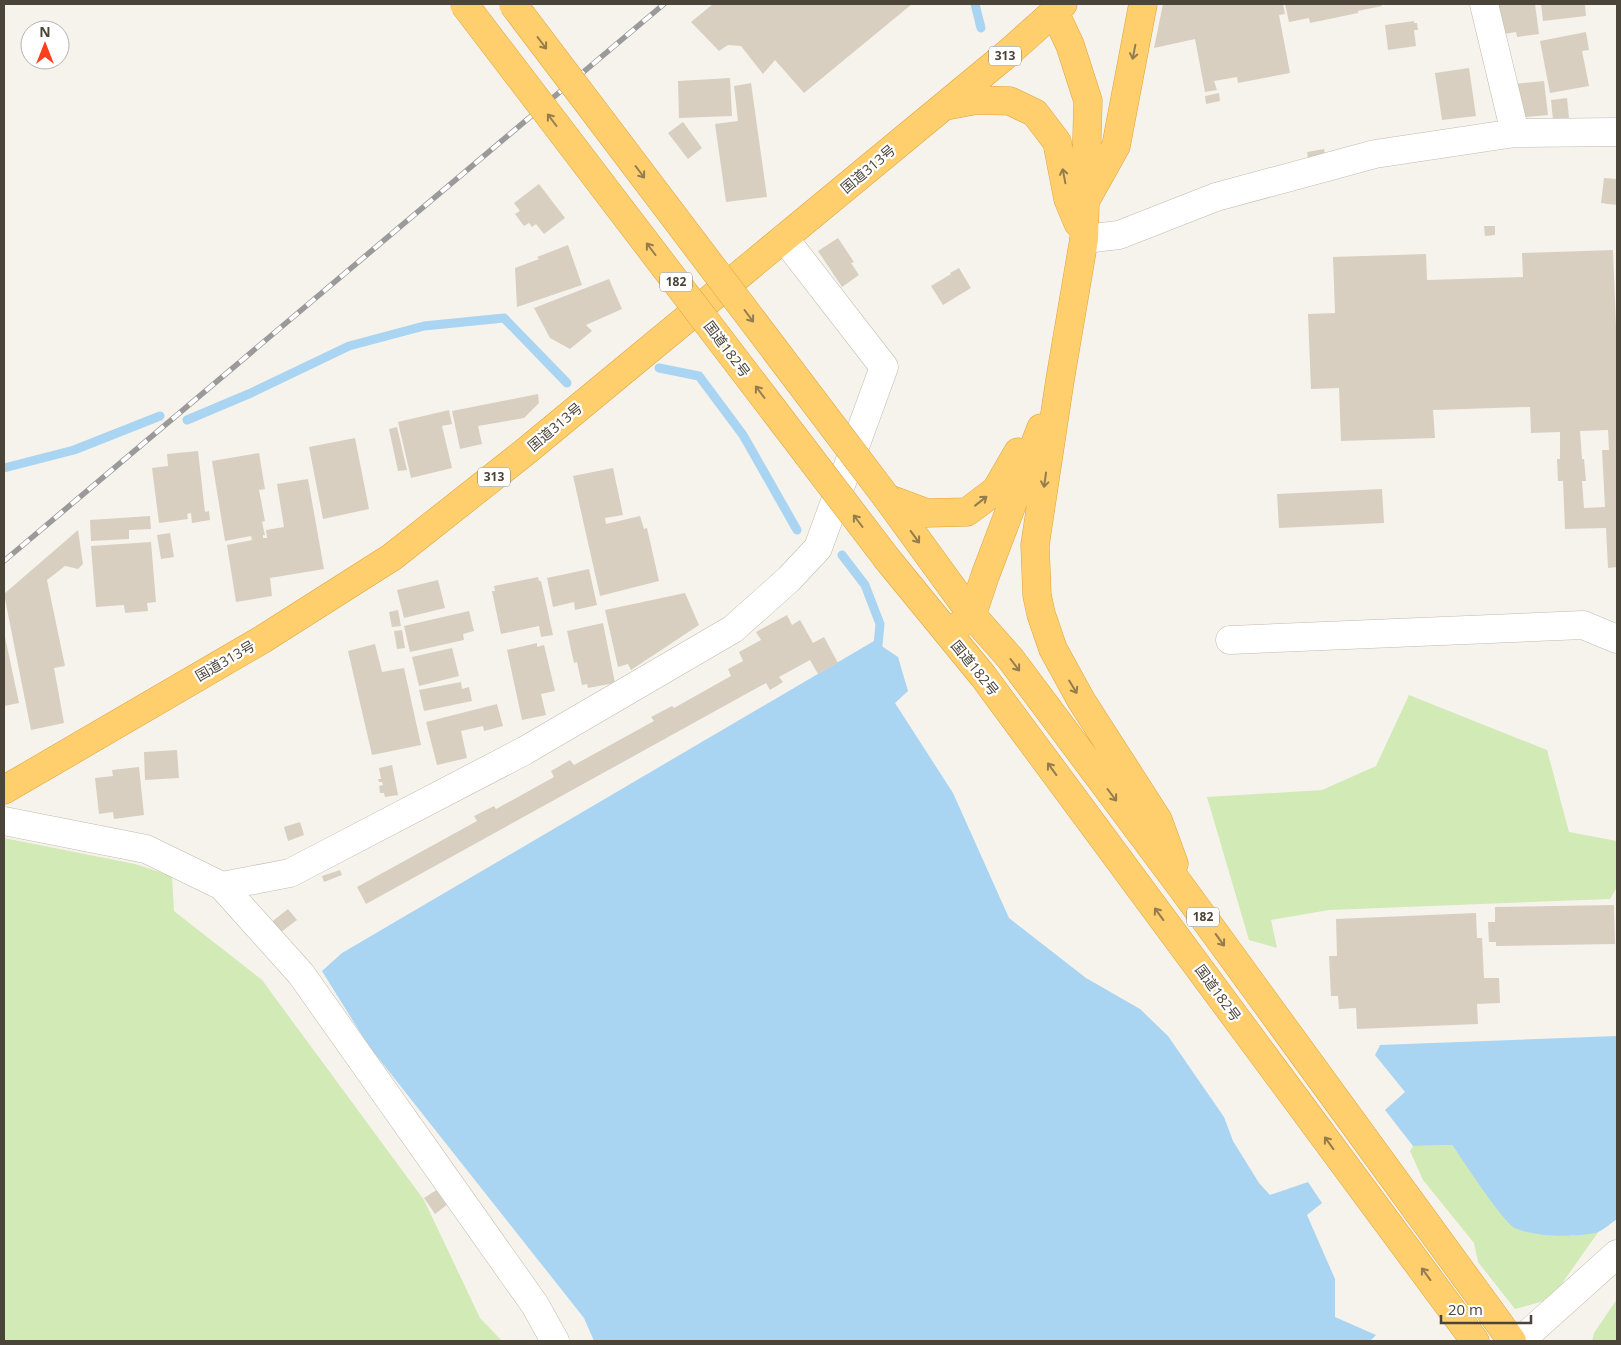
<svg xmlns="http://www.w3.org/2000/svg" width="1621" height="1345" viewBox="0 0 1621 1345" font-family="'Open Sans','Noto Sans JP',sans-serif">
  <style>
    .green { fill: #d2eab5 }
    .water { fill: #a9d4f2 }
    .lines { fill: none; stroke-linecap: round; stroke-linejoin: round }
    .stream { stroke: #a9d4f2; stroke-width: 9 }
    .building { fill: #d8cfc1; fill-rule: evenodd }
    .minor-casing { stroke: #c2bbae; stroke-width: 29 }
    .highway-casing { stroke: #e0a43c; stroke-width: 29 }
    .minor { stroke: #fff; stroke-width: 28 }
    .highway { stroke: #ffcf6e; stroke-width: 28 }
    .rail-casing { stroke: #9a9a9a; stroke-width: 5.5 }
    .rail { stroke: #fff; stroke-width: 4; stroke-dasharray: 11; stroke-linecap: butt }
    .highway-bridge-casing { stroke: #e0a43c; stroke-width: 29; stroke-linecap: butt }
    .highway-bridge { stroke: #ffcf6e; stroke-width: 28 }
    .oneway { stroke: #937c4e }
    .labels { text-anchor: middle; stroke-width: 4.5; stroke-linejoin: round; paint-order: stroke }
    .shield { fill: #fff; stroke: #817c74; stroke-width: 1 }
    .shield-label { font-size: 12px; font-weight: bold; fill: #4b4439 }
    .street-label { font-size: 14px; fill: #4b4439; stroke: #fff }
  </style>
  <rect width="100%" height="100%" fill="#f6f3ec"/>
  <!-- green -->
  <path class="green" d="M 1409,695 L 1547,750 L 1569,832 L 1617,841 L 1617,887 L 1610,899 L 1329,910 L 1271,920 L 1277,948 L 1249,940 L 1207,797 L 1322,790 L 1376,766 Z
    M 4,838 L 135,864 L 172,876 L 174,911 L 262,980 L 424,1200 L 480,1318 L 502,1341 L 4,1341 Z
    M 1452,1145 L 1498,1209 L 1514,1227 L 1571,1236 L 1599,1231 L 1551,1299 L 1515,1309 L 1478,1262 L 1474,1243 L 1423,1180 L 1410,1151 L 1413,1146 Z
    M 1617,1299 L 1617,1341 L 1592,1341 L 1594,1333 Z"/>
  <!-- water -->
  <path class="water" d="M 874,641 L 898,657 L 908,691 L 895,703 L 953,793 L 1009,918 L 1086,978 L 1140,1009 L 1168,1036 L 1224,1117 L 1233,1141 L 1259,1183 L 1270,1195 L 1308,1182 L 1322,1203 L 1307,1215 L 1335,1279 L 1335,1317 L 1376,1335 L 1370,1341 L 594,1341 L 584,1318 L 368,1045 L 322,971 L 342,953 Z
    M 1617,1036 L 1617,1219 C 1611,1223 1605,1229 1598,1232 C 1577,1238 1534,1237 1515,1228 C 1502,1221 1463,1160 1452,1145 L 1413,1146 L 1385,1110 L 1405,1092 L 1375,1055 L 1380,1045 Z"/>
  <g class="lines">
    <!-- stream -->
    <path class="stream" d="M 975,4 L 981,28
      M 659,368 L 699,376 L 743,435 L 797,530
      M 187,420 L 251,393 L 349,346 L 424,326 L 504,318 L 567,383
      M 4,468 L 74,450 L 160,416
      M 842,555 L 865,585 L 880,624 L 877,655"/>
  </g>
  <!-- building -->
  <path class="building" d="M 713,4 L 912,4 L 804,93 L 775,60 L 763,74 L 741,46 L 728,45 L 719,51 L 691,22 Z
    M 1163,4 L 1283,4 L 1285,14 L 1279,15 L 1290,73 L 1238,83 L 1237,77 L 1214,81 L 1217,90 L 1205,92 L 1195,39 L 1154,48 Z
    M 1285,4 L 1381,4 L 1382,6 L 1358,11 L 1358,13 L 1310,23 L 1309,18 L 1289,22 Z
    M 1488,4 L 1535,4 L 1539,34 L 1517,37 L 1516,32 L 1493,36 Z
    M 1541,4 L 1585,4 L 1586,16 L 1543,21 Z
    M 1414,21 L 1414,23 L 1417,23 L 1418,30 L 1414,30 L 1416,46 L 1388,50 L 1385,25 Z
    M 1586,32 L 1589,50 L 1582,51 L 1589,86 L 1550,93 L 1540,41 Z
    M 1469,68 L 1476,116 L 1442,120 L 1435,73 Z
    M 730,78 L 732,116 L 679,118 L 678,81 Z
    M 1544,81 L 1548,115 L 1517,118 L 1514,84 Z
    M 751,83 L 767,197 L 726,202 L 715,124 L 738,121 L 734,86 Z
    M 1219,93 L 1220,101 L 1206,104 L 1205,96 Z
    M 1567,98 L 1569,118 L 1553,120 L 1551,100 Z
    M 683,122 L 702,148 L 688,159 L 668,133 Z
    M 1324,149 L 1325,155 L 1308,158 L 1307,152 Z
    M 1604,178 L 1617,179 L 1617,205 L 1601,203 Z
    M 539,184 L 565,218 L 544,234 L 536,224 L 532,227 L 529,223 L 524,226 L 515,214 L 520,211 L 514,203 Z
    M 1484,226 L 1495,226 L 1495,235 L 1485,236 Z
    M 838,238 L 854,262 L 851,263 L 859,275 L 842,287 L 818,251 Z
    M 568,245 L 582,285 L 517,307 L 515,268 L 539,259 L 537,257 Z
    M 1613,250 L 1616,327 L 1617,327 L 1617,567 L 1608,568 L 1606,528 L 1565,529 L 1563,481 L 1558,481 L 1557,459 L 1560,459 L 1560,432 L 1531,433 L 1530,407 L 1433,410 L 1435,438 L 1341,441 L 1339,388 L 1311,389 L 1308,314 L 1335,313 L 1333,257 L 1426,254 L 1427,280 L 1523,277 L 1522,253 ZM 1608,430 L 1609,450 L 1602,450 L 1605,507 L 1584,508 L 1582,481 L 1586,481 L 1584,459 L 1582,459 L 1580,431 Z
    M 959,268 L 971,288 L 943,305 L 931,286 L 951,274 L 950,273 Z
    M 609,279 L 622,309 L 586,325 L 592,331 L 570,349 L 550,338 L 534,308 Z
    M 538,394 L 539,403 L 524,418 L 478,426 L 482,444 L 460,449 L 452,411 Z
    M 449,410 L 452,424 L 442,426 L 452,468 L 411,478 L 398,422 Z
    M 397,427 L 407,470 L 398,471 L 389,429 Z
    M 355,438 L 369,509 L 323,519 L 309,447 Z
    M 198,451 L 205,512 L 209,511 L 210,520 L 192,523 L 191,513 L 187,514 L 188,519 L 159,523 L 152,468 L 168,466 L 167,454 Z
    M 259,453 L 265,489 L 259,490 L 265,521 L 262,522 L 265,535 L 263,535 L 263,538 L 267,538 L 266,530 L 284,527 L 277,484 L 308,479 L 324,569 L 270,578 L 272,596 L 236,602 L 227,545 L 252,540 L 251,536 L 225,541 L 212,461 Z
    M 613,468 L 623,515 L 605,518 L 606,524 L 640,516 L 644,529 L 647,528 L 659,581 L 600,596 L 573,476 Z
    M 1382,489 L 1384,523 L 1279,528 L 1277,494 Z
    M 150,516 L 151,529 L 129,530 L 129,539 L 91,541 L 90,520 Z
    M 78,530 L 83,564 L 78,569 L 65,566 L 47,580 L 65,666 L 54,668 L 64,723 L 31,730 L 4,594 Z
    M 170,533 L 174,557 L 161,559 L 157,535 Z
    M 151,542 L 156,602 L 147,603 L 148,611 L 125,613 L 124,605 L 96,607 L 91,546 Z
    M 589,569 L 597,605 L 575,610 L 574,602 L 553,607 L 547,578 Z
    M 538,577 L 539,581 L 541,581 L 553,635 L 541,637 L 539,626 L 501,634 L 492,591 L 495,591 L 494,586 Z
    M 438,580 L 445,608 L 404,618 L 397,590 Z
    M 685,593 L 699,625 L 631,670 L 628,664 L 618,667 L 605,610 Z
    M 398,610 L 401,626 L 392,627 L 389,612 Z
    M 469,611 L 474,631 L 463,634 L 464,640 L 410,652 L 404,626 Z
    M 787,615 L 792,625 L 800,620 L 813,643 L 824,637 L 838,663 L 818,674 L 810,660 L 779,677 L 783,682 L 770,690 L 766,683 L 366,904 L 357,887 L 477,821 L 474,816 L 494,806 L 496,809 L 554,777 L 551,771 L 570,760 L 574,765 L 654,721 L 651,717 L 672,706 L 674,708 L 731,676 L 728,669 L 743,661 L 739,652 L 761,640 L 756,632 Z
    M 603,623 L 615,683 L 588,688 L 587,684 L 582,685 L 577,662 L 574,663 L 567,631 Z
    M 402,630 L 405,648 L 397,649 L 394,631 Z
    M 4,632 L 19,703 L 4,706 Z
    M 537,643 L 537,647 L 544,645 L 555,691 L 541,694 L 546,715 L 522,720 L 507,650 Z
    M 375,644 L 382,672 L 404,668 L 421,745 L 372,755 L 348,651 Z
    M 452,648 L 459,676 L 419,686 L 412,657 Z
    M 461,682 L 462,689 L 469,687 L 472,701 L 424,711 L 419,690 Z
    M 497,704 L 503,726 L 484,731 L 483,726 L 461,731 L 467,758 L 437,765 L 426,722 Z
    M 177,750 L 179,778 L 145,780 L 144,752 Z
    M 392,765 L 398,795 L 385,797 L 384,793 L 380,793 L 379,786 L 383,785 L 382,782 L 379,782 L 378,779 L 381,779 L 379,768 Z
    M 139,767 L 144,815 L 114,819 L 113,812 L 99,814 L 95,778 L 113,776 L 112,770 Z
    M 300,822 L 304,835 L 288,841 L 284,827 Z
    M 340,870 L 342,875 L 324,882 L 322,876 Z
    M 1614,905 L 1615,944 L 1496,946 L 1496,942 L 1489,942 L 1488,922 L 1495,922 L 1495,907 Z
    M 288,909 L 297,920 L 277,935 L 269,924 Z
    M 1476,913 L 1477,938 L 1482,938 L 1484,978 L 1499,978 L 1500,1003 L 1477,1004 L 1478,1024 L 1357,1029 L 1356,1008 L 1339,1009 L 1338,996 L 1331,996 L 1329,956 L 1337,956 L 1336,919 Z
    M 438,1189 L 448,1204 L 435,1214 L 424,1198 Z"/>
  <g class="lines">
    <defs>
      <path id="minor" d="M 1484,4 L 1515,133
        M 1084,239 L 1119,235 L 1216,197 L 1375,154 L 1515,133 L 1617,132
        M 1230,640 L 1583,625 L 1617,639
        M 4,821 L 146,849 L 222,886 L 301,974 L 535,1305 L 555,1341
        M 222,886 L 290,873 L 524,751 L 733,629 L 789,579 L 818,548 L 884,367 L 784,238
        M 1520,1341 L 1617,1254"/>
      <path id="highway" d="M 1054,11 L 1070,45 L 1088,101 L 1084,239 L 1060,380 L 1035,545 L 1037,595 L 1041,614 L 1053,649 L 1081,700 L 1158,820 L 1174,864
        M 945,106 L 977,100 L 1010,101 L 1035,113 L 1057,142 L 1068,199 L 1078,223
        M 1087,198 L 1116,146 L 1143,4
        M 887,498 L 972,615 L 1010,658 L 1182,888 L 1512,1341
        M 887,498 L 927,513 L 967,512 L 996,490 L 1018,452
        M 888,560 L 983,676 L 1475,1341
        M 962,623 L 972,615 L 985,576 L 1041,428
        M 4,790 L 263,639 L 392,557 L 525,452 L 1007,54 L 1063,4"/>
    </defs>
    <!-- minor casing -->
    <use href="#minor" class="minor-casing"/>
    <!-- highway casing -->
    <use href="#highway" class="highway-casing"/>
    <!-- minor -->
    <use href="#minor" class="minor"/>
    <!-- highway -->
    <use href="#highway" class="highway"/>
    <defs>
      <path id="rail" d="M 4,561 L 664,4"/>
    </defs>
    <!-- rail casing -->
    <use href="#rail" class="rail-casing"/>
    <!-- rail -->
    <use href="#rail" class="rail"/>
    <defs>
      <path id="highway-bridge" d="M 464,4 L 888,560
        M 513,4 L 887,498"/>
    </defs>
    <!-- highway-bridge casing -->
    <use href="#highway-bridge" class="highway-bridge-casing"/>
    <!-- highway-bridge -->
    <use href="#highway-bridge" class="highway-bridge"/>
  </g>
  <!-- one-way arrows -->
  <defs><path id="oneway-shaft" d="M-6 0H5M1.5-3L5.5 0L1.5 3" fill="none" stroke-width="1.6" stroke-linecap="round" stroke-linejoin="round" transform="scale(1.25)"/></defs>
  <g class="oneway">
    <use href="#oneway-shaft" transform="translate(542 43) rotate(53)"/>
    <use href="#oneway-shaft" transform="translate(1134 52) rotate(101)"/>
    <use href="#oneway-shaft" transform="translate(552 120) rotate(-127)"/>
    <use href="#oneway-shaft" transform="translate(640 172) rotate(53)"/>
    <use href="#oneway-shaft" transform="translate(1064 176) rotate(-101)"/>
    <use href="#oneway-shaft" transform="translate(651 249) rotate(-127)"/>
    <use href="#oneway-shaft" transform="translate(749 316) rotate(53)"/>
    <use href="#oneway-shaft" transform="translate(760 392) rotate(-127)"/>
    <use href="#oneway-shaft" transform="translate(1045 480) rotate(98)"/>
    <use href="#oneway-shaft" transform="translate(981 501) rotate(-38)"/>
    <use href="#oneway-shaft" transform="translate(858 521) rotate(-127)"/>
    <use href="#oneway-shaft" transform="translate(915 537) rotate(54)"/>
    <use href="#oneway-shaft" transform="translate(1015 665) rotate(53)"/>
    <use href="#oneway-shaft" transform="translate(1073 687) rotate(59)"/>
    <use href="#oneway-shaft" transform="translate(1052 769) rotate(-126)"/>
    <use href="#oneway-shaft" transform="translate(1112 795) rotate(53)"/>
    <use href="#oneway-shaft" transform="translate(1159 914) rotate(-126)"/>
    <use href="#oneway-shaft" transform="translate(1220 940) rotate(54)"/>
    <use href="#oneway-shaft" transform="translate(1329 1143) rotate(-126)"/>
    <use href="#oneway-shaft" transform="translate(1426 1274) rotate(-126)"/>
  </g>
  <g class="labels">
    <!-- shield labels -->
    <g class="shield">
      <rect x="989" y="46.5" width="32" height="19" rx="4"/>
      <rect x="660" y="272.5" width="32" height="19" rx="4"/>
      <rect x="478" y="467.5" width="32" height="19" rx="4"/>
      <rect x="1187" y="907.5" width="32" height="19" rx="4"/>
    </g>
    <g class="shield-label">
      <text x="1005" y="60">313</text>
      <text x="676" y="286">182</text>
      <text x="494" y="481">313</text>
      <text x="1203" y="921">182</text>
    </g>
    <!-- street labels -->
    <g class="street-label">
      <text transform="translate(868 169) rotate(-40)" y="5">国道313号</text>
      <text transform="translate(727 349) rotate(53)" y="5">国道182号</text>
      <text transform="translate(555 427) rotate(-40)" y="5">国道313号</text>
      <text transform="translate(225 661) rotate(-30)" y="5">国道313号</text>
      <text transform="translate(975 668) rotate(51)" y="5">国道182号</text>
      <text transform="translate(1218 993) rotate(54)" y="5">国道182号</text>
    </g>
  </g>
  <!-- border -->
  <rect width="1621" height="1345" fill="none" stroke="#4b4439" stroke-width="10"/>
  <!-- north arrow -->
  <g transform="translate(45 45)"><circle r="24" fill="#ffffff" stroke="#b7b4b0"/>
  <path d="M0-4L9 19L0 12L-9 19Z" fill="#fc3f1d"/>
  <text y="-8" font-size="14" font-weight="bold" text-anchor="middle" fill="#4b4439">N</text>
  </g>
  <!-- scale -->
  <path d="M1441 1315v8h90v-8" fill="none" stroke="#4b4439" stroke-width="2.5"/>
  <text x="1448" y="1315" font-size="15" fill="#4b4439" stroke="#ffffff" stroke-width="4" paint-order="stroke">20 m</text>
</svg>
